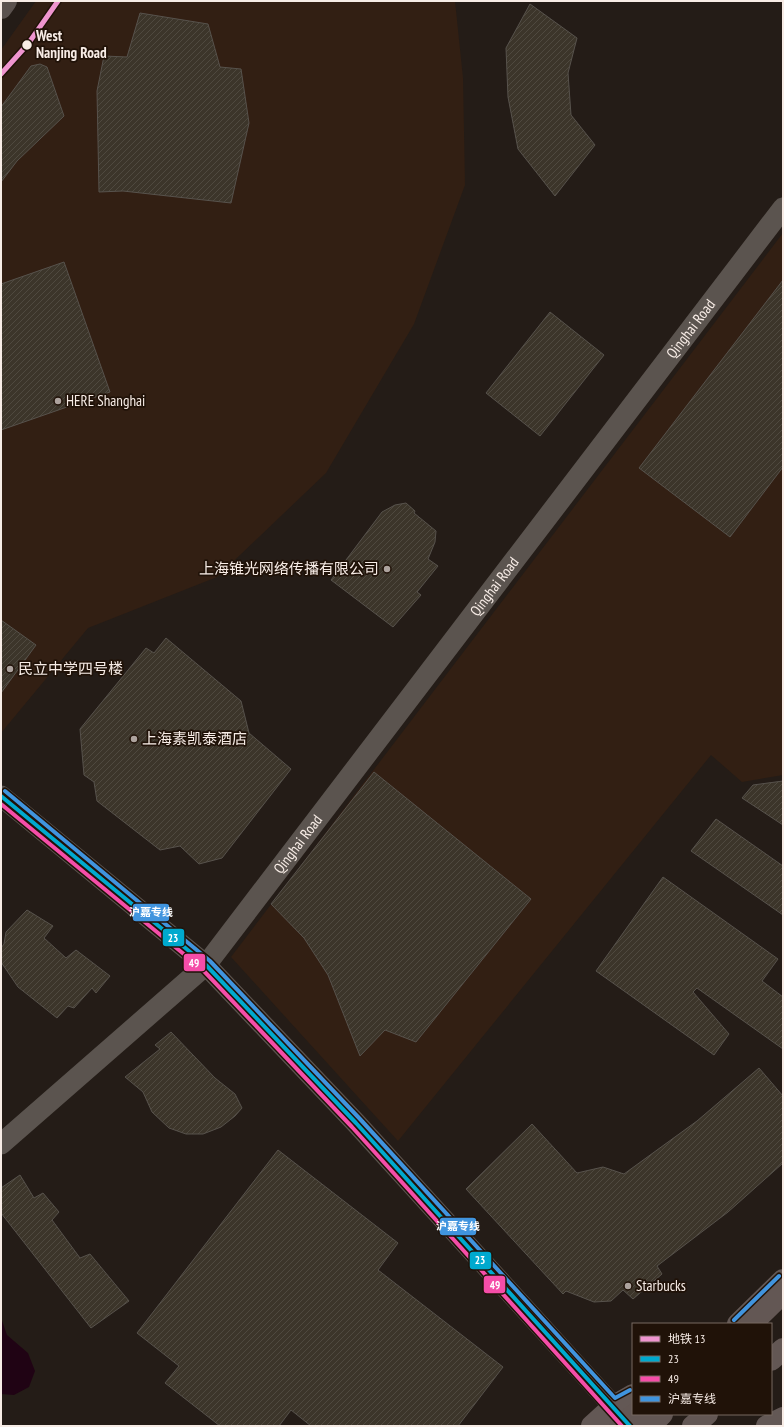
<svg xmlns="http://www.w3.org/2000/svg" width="784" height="1427" viewBox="0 0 784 1427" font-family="'PT Sans Narrow','Noto Sans SC',sans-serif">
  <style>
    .built { fill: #321f13 }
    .water { fill: #200314 }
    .building { fill: url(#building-hatch); stroke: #57524c }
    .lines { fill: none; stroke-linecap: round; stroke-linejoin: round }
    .minor { stroke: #5b544f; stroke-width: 21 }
    .secondary { stroke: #5b524e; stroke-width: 22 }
    .primary { stroke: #635855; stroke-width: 22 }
    .trunk { stroke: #635754; stroke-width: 22 }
    .bus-1-casing { stroke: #201208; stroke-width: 7 }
    .bus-2-casing { stroke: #201208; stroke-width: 7 }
    .bus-3-casing { stroke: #201208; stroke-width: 7 }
    .bus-1 { stroke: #00a9ce; stroke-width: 4 }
    .bus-2 { stroke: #f54da8; stroke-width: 4 }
    .bus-3 { stroke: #4094de; stroke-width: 4 }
    .metro-1-casing { stroke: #201208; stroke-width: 8 }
    .metro-1 { stroke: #ef95cf; stroke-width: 5 }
    .stop-dot { fill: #f7ece6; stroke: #201208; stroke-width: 1.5 }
    .poi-dot { fill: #ada39e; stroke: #201208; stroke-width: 1.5 }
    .labels { text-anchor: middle; stroke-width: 3.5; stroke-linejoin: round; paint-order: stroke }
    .stop-label { font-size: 15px; font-weight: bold; fill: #f7ece6; stroke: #201208; text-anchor: start }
    .street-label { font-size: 15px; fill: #f7ece6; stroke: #201208 }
    .poi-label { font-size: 15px; fill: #f7ece6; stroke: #201208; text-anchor: start }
    .line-badge { stroke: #201208; stroke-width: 1.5 }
    .badge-label { font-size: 11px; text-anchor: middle; font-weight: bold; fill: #fff }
  </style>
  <defs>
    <pattern id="building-hatch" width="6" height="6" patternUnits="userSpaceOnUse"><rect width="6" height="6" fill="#3c352a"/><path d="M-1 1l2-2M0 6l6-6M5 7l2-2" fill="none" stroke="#4f493f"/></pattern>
  </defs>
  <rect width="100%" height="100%" fill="#241c17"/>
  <!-- built -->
  <path class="built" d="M 36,1 L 455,1 L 463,78 L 465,185 L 414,324 L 326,473 L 217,577 L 88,628 L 1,733 L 1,50 Z
    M 783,233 L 783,775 L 742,782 L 711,755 L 398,1141 L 231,957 Z"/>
  <!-- water -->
  <path class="water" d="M 1,1318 L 7,1335 L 28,1353 L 35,1371 L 29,1387 L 14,1395 L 1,1394 Z"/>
  <!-- building -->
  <path class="building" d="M 530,4 L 577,38 L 568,73 L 571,115 L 595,145 L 555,196 L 518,149 L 508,97 L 506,48 Z
    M 140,13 L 208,24 L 220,67 L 241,69 L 249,123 L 231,203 L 123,191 L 99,192 L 97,91 L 104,56 L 127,57 Z
    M 40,64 L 47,67 L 64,116 L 17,161 L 1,182 L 1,107 L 31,66 Z
    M 64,262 L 110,392 L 1,430 L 1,284 Z
    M 783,280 L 783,467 L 730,537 L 639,468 Z
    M 550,312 L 604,355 L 540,436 L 486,393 Z
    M 406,503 L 415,511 L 414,513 L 436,531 L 435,542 L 428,559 L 438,566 L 417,592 L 421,595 L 393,627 L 331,580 L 382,512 L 395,505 Z
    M 1,620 L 36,645 L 1,693 Z
    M 166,638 L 241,701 L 249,733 L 291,769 L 222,858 L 199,864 L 180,846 L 160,850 L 97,801 L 94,782 L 84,775 L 80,729 L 146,648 L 154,653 Z
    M 374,772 L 531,899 L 416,1042 L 385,1030 L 360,1056 L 328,975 L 304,938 L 271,904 Z
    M 783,781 L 783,825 L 742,798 L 753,785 Z
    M 716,819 L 783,866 L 783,915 L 691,851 Z
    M 663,877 L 778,959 L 762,981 L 783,997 L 783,1049 L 697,988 L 693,992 L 729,1034 L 714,1055 L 596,971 Z
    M 27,910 L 53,926 L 44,938 L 66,958 L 76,950 L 110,976 L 96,993 L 92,988 L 74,1008 L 68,1006 L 57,1018 L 18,987 L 1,962 L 1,948 L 4,944 L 6,932 Z
    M 171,1032 L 215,1078 L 235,1094 L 242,1108 L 235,1116 L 221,1127 L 203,1134 L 186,1134 L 169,1128 L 152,1112 L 143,1092 L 125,1077 L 160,1049 L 155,1045 Z
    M 759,1068 L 783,1096 L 783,1163 L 728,1212 L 657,1266 L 662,1274 L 633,1299 L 623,1290 L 611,1301 L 594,1302 L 566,1291 L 563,1294 L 466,1189 L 532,1124 L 577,1173 L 603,1167 L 624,1174 L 697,1121 Z
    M 278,1150 L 398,1243 L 378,1270 L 503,1367 L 458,1426 L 311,1426 L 291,1410 L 279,1426 L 220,1426 L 165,1383 L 179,1366 L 137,1333 Z
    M 20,1175 L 34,1198 L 43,1193 L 59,1212 L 52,1220 L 80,1258 L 90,1254 L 129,1301 L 91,1328 L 1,1213 L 1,1188 Z"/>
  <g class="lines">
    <!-- minor -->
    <g class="minor">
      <path d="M 1,796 L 206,965 L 356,1123 L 625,1419"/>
      <path id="s1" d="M 1,1144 L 206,965 L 783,208"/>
    </g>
    <!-- secondary -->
    <path class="secondary" d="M 1,8 L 6,1"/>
    <!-- primary -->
    <path class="primary" d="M 738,1324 L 783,1280
      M 592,1426 L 614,1406 L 633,1395
      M 767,1426 L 783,1418"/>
    <!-- trunk -->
    <path class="trunk" d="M 751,1324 L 783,1293
      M 771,1360 L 783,1349
      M 620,1426 L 635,1414
      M 650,1426 L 662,1414
      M 693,1426 L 707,1414"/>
    <defs>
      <path id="bus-1" d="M 1,796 L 206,965 L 356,1123 L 630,1426"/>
      <path id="bus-2" d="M 1,804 L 202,969 L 352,1127 L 622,1426"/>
      <path id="bus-3" d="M 5,791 L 210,961 L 360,1119 L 615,1398 L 630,1390
        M 734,1320 L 779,1276"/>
    </defs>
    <!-- bus-1 casing -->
    <use href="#bus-1" class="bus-1-casing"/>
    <!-- bus-2 casing -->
    <use href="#bus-2" class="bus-2-casing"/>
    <!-- bus-3 casing -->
    <use href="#bus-3" class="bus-3-casing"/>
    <!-- bus-1 -->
    <use href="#bus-1" class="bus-1"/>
    <!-- bus-2 -->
    <use href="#bus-2" class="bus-2"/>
    <!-- bus-3 -->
    <use href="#bus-3" class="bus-3"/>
    <defs>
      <path id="metro-1" d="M 1,74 L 28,44 L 58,1"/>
    </defs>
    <!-- metro-1 casing -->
    <use href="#metro-1" class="metro-1-casing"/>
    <!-- metro-1 -->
    <use href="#metro-1" class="metro-1"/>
  </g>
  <!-- markers -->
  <circle class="stop-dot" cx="27" cy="45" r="5.5"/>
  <g class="poi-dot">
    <circle cx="58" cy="401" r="4"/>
    <circle cx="387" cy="569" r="4"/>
    <circle cx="10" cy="669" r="4"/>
    <circle cx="134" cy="739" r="4"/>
    <circle cx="628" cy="1286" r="4"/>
  </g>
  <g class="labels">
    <!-- stop labels -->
    <g class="stop-label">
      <text x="36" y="41">West<tspan x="36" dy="17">Nanjing Road</tspan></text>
    </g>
    <!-- street labels -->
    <g class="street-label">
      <text dy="5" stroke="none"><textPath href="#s1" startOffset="1072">Qinghai Road</textPath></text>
      <text dy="5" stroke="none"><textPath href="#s1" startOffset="748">Qinghai Road</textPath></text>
      <text dy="5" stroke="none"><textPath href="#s1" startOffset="424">Qinghai Road</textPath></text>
    </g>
    <!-- poi labels -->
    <g class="poi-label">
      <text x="66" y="406">HERE Shanghai</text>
      <text x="379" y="574" text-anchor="end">上海锥光网络传播有限公司</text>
      <text x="18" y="674">民立中学四号楼</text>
      <text x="142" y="744">上海素凯泰酒店</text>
      <text x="636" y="1291">Starbucks</text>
    </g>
  </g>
  <g class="line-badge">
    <rect x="132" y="903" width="38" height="19" rx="4" fill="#4094de"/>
    <rect x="162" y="928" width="23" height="19" rx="4" fill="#00a9ce"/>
    <rect x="183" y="953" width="23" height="19" rx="4" fill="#f54da8"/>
    <rect x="439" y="1217" width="38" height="19" rx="4" fill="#4094de"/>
    <rect x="469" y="1251" width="23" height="19" rx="4" fill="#00a9ce"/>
    <rect x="483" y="1275" width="23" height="19" rx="4" fill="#f54da8"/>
  </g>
  <g class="badge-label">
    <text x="151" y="916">沪嘉专线</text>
    <text x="173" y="942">23</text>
    <text x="194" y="967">49</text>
    <text x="458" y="1230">沪嘉专线</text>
    <text x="480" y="1264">23</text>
    <text x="495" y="1289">49</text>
  </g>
  <!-- border -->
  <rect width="784" height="1427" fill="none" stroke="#f7ece6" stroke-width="4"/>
  <!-- legend -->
  <rect x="632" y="1323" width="140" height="92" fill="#201208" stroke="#766961"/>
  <rect x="640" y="1336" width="20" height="6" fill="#ef95cf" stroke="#766961"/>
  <text x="668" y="1343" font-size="12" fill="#f7ece6">地铁 13</text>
  <rect x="640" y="1356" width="20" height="6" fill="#00a9ce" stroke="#766961"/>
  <text x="668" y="1363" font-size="12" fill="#f7ece6">23</text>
  <rect x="640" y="1376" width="20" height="6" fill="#f54da8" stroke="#766961"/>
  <text x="668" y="1383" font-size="12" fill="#f7ece6">49</text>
  <rect x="640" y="1396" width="20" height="6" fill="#4094de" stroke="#766961"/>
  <text x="668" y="1403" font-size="12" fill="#f7ece6">沪嘉专线</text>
</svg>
